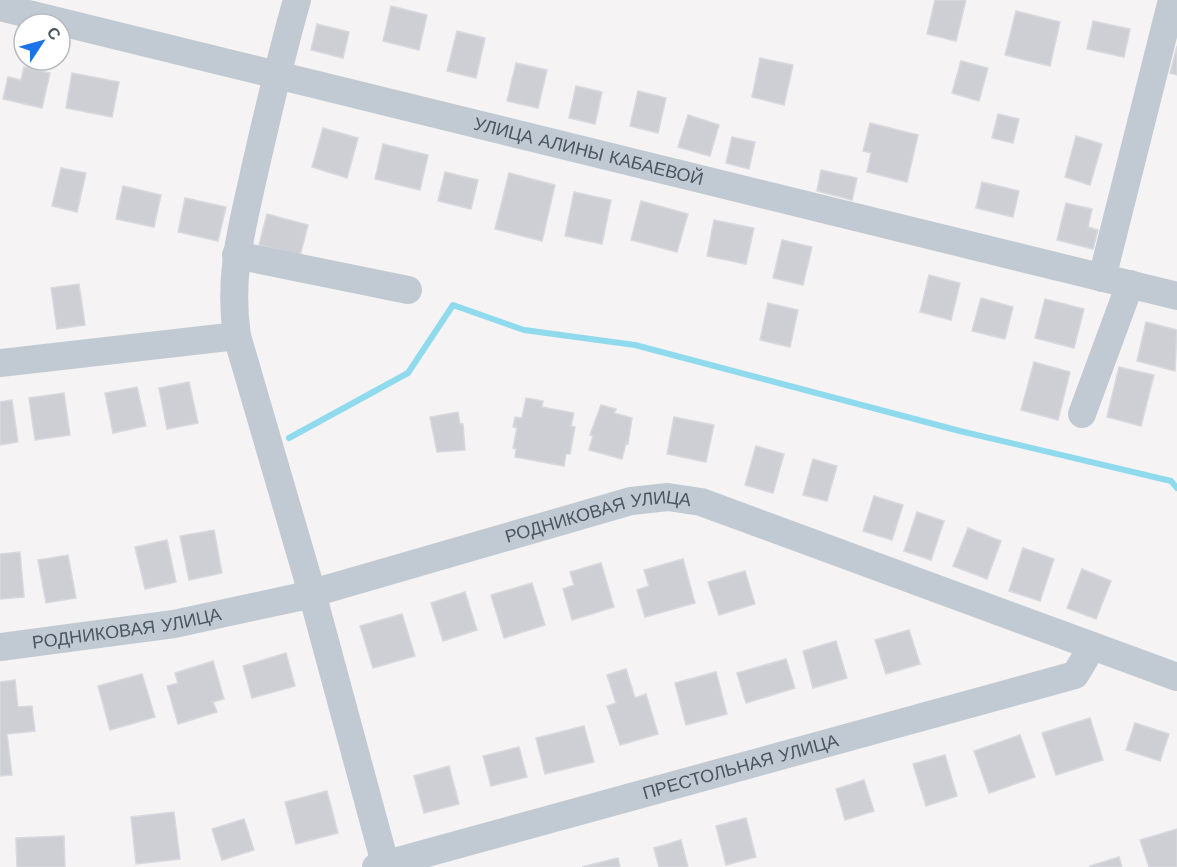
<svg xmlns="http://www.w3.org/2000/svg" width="1177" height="867" viewBox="0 0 1177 867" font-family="'Work Sans',sans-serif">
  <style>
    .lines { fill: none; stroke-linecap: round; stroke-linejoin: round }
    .stream { stroke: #90daee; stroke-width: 6 }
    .building { fill: #cdcfd5; stroke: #d7d9de; stroke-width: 1.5 }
    .minor { stroke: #c1cad2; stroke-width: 28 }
    .labels { text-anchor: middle; stroke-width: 5; stroke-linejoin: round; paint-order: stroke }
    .street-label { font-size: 18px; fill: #4a5661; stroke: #fff }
  </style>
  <rect width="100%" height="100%" fill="#f5f3f3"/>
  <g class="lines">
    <!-- stream -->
    <path class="stream" d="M 289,438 L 408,373 L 453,305 L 524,330 L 635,345 L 960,431 L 1171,481 L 1177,488"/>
  </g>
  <!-- building -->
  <path class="building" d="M 935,0 L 966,0 L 956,41 L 927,34 Z
    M 391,6 L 427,15 L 419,50 L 383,41 Z
    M 1016,11 L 1060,22 L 1050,66 L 1005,55 Z
    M 1093,21 L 1130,29 L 1124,57 L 1087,49 Z
    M 317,24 L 349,32 L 343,58 L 311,50 Z
    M 457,31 L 485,38 L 476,78 L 447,71 Z
    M 1177,46 L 1177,75 L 1170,73 Z
    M 760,58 L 793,65 L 784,105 L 752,97 Z
    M 961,61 L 988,68 L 979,101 L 952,93 Z
    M 516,63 L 547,70 L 538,108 L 507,101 Z
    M 24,67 L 50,73 L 42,108 L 3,99 L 8,77 L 21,80 Z
    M 72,73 L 119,82 L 112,117 L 66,108 Z
    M 576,86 L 602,92 L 595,124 L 569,118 Z
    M 638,91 L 666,98 L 658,133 L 630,126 Z
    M 998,114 L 1019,119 L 1013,143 L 992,138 Z
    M 688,115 L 719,125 L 710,156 L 678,147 Z
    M 870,123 L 918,135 L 907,182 L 867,172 L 871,153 L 863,151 Z
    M 323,128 L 358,138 L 347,178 L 312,167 Z
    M 1076,136 L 1102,144 L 1090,185 L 1065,177 Z
    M 732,137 L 755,142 L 749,169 L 726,163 Z
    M 383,144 L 428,155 L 420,190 L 375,179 Z
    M 61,168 L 86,173 L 77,212 L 52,206 Z
    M 821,170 L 857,178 L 852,200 L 817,191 Z
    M 445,172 L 478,180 L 471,209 L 438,201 Z
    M 509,173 L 555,185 L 542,241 L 495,229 Z
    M 982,182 L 1019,191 L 1013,217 L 976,208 Z
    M 123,186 L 161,195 L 154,227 L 116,219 Z
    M 574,192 L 611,200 L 602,244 L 565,236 Z
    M 185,198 L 226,207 L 218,241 L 178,232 Z
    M 641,201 L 688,214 L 677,252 L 631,240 Z
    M 1066,203 L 1092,209 L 1088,227 L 1098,230 L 1093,249 L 1057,240 Z
    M 267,214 L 308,225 L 300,256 L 259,245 Z
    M 714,220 L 754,228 L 746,264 L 707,256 Z
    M 782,240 L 812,247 L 803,285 L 773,278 Z
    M 929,275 L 960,283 L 951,320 L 920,312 Z
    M 79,284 L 85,325 L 57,329 L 51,288 Z
    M 981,298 L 1013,307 L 1005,339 L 972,331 Z
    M 1045,299 L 1084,309 L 1074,348 L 1035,338 Z
    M 768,303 L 798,310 L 790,347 L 760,340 Z
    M 1146,322 L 1177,330 L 1175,371 L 1137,361 Z
    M 1034,362 L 1070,372 L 1058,420 L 1021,410 Z
    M 1119,367 L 1154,375 L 1141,426 L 1107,417 Z
    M 189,382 L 198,423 L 167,429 L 159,388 Z
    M 137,387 L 146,426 L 113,433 L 105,393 Z
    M 64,393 L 70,435 L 35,440 L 29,398 Z
    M 526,398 L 543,401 L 542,407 L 574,413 L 571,426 L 575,427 L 570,454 L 566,454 L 564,466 L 515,457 L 516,449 L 513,448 L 517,428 L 513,427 L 515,417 L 522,418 Z
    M 12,400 L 18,442 L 0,445 L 0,402 Z
    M 601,405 L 616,409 L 614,413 L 632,418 L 628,444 L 626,443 L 622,459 L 589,450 L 593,436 L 590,435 Z
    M 458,412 L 460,424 L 463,424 L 465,450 L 437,452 L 430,417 Z
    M 674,417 L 714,425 L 706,462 L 667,454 Z
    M 756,446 L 784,454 L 773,493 L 745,485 Z
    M 813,459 L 837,466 L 827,501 L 803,495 Z
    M 874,496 L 903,505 L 892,540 L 863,531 Z
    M 917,512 L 944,521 L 931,560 L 904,551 Z
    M 968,528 L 1001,541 L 987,579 L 953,566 Z
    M 214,530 L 222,573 L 189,580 L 180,536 Z
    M 167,540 L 176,582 L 145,589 L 135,547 Z
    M 1023,548 L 1054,559 L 1040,601 L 1009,591 Z
    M 20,552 L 24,597 L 0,599 L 0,554 Z
    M 68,555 L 76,598 L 46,603 L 38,560 Z
    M 683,559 L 695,603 L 645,617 L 637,590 L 649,586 L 644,570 Z
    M 601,563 L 614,607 L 572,620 L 563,589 L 574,585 L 570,572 Z
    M 1082,569 L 1111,581 L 1096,619 L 1067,608 Z
    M 745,571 L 755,604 L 719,615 L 708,582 Z
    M 532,583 L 545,625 L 504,638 L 491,595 Z
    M 465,592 L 477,630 L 443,641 L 431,603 Z
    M 402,614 L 415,656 L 373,668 L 360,626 Z
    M 909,630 L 920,664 L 886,674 L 875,640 Z
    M 836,641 L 847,678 L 813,688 L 803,651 Z
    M 286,653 L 295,686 L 252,698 L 243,666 Z
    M 786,659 L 795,688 L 746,703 L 737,673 Z
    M 213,661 L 224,699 L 213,702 L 217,712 L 178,724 L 167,686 L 178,683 L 175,673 Z
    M 626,669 L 635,698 L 646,694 L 658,734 L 620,745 L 607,706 L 616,703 L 607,675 Z
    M 716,672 L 727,714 L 686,725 L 675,683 Z
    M 142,674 L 155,717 L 110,730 L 98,686 Z
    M 15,680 L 18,707 L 32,706 L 35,731 L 7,734 L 12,775 L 0,776 L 0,682 Z
    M 1090,718 L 1103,760 L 1056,775 L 1042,733 Z
    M 1135,723 L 1169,734 L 1160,761 L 1126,750 Z
    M 584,726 L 594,762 L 545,774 L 536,738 Z
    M 1020,735 L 1035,777 L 989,793 L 974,751 Z
    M 519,747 L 527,777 L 491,786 L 483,756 Z
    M 945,755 L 957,796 L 926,806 L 913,764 Z
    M 449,766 L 459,804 L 424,813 L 414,776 Z
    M 864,780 L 874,811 L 845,820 L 836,789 Z
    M 327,791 L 338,833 L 296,844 L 285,802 Z
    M 174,812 L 180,859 L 136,864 L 131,817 Z
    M 746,818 L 756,857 L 726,865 L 716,826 Z
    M 244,819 L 254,850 L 222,860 L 212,829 Z
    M 1177,829 L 1177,867 L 1149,867 L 1140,840 Z
    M 64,836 L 65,867 L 17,867 L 16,838 Z
    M 681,840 L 688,867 L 659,867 L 654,848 Z
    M 1119,857 L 1122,867 L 1091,867 L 1090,866 Z
    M 618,858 L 620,867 L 582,867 Z"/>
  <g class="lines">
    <!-- minor -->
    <g class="minor">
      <path d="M 297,0 C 281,56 268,112 255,169 C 242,228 228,275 237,336 L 312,593 L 386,867"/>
      <path id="s1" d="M 0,7 L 1177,296"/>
      <path d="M 236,255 L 408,290"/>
      <path d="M 1102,278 L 1172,0"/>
      <path d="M 0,363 L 237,336"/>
      <path d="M 1082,414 L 1130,284"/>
      <path id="s2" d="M 0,647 L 174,624 L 299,597 L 631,501 L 668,497 L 701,502 L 1177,677"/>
      <path id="s3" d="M 376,867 L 1075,675 L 1092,647"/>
    </g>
  </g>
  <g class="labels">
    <!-- street labels -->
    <g class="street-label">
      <text dy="6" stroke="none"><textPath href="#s1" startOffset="606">УЛИЦА АЛИНЫ КАБАЕВОЙ</textPath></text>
      <text dy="6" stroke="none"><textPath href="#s2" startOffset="614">РОДНИКОВАЯ УЛИЦА</textPath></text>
      <text dy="6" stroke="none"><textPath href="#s2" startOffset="128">РОДНИКОВАЯ УЛИЦА</textPath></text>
      <text dy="6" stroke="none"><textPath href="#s3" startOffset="378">ПРЕСТОЛЬНАЯ УЛИЦА</textPath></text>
    </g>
  </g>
  <!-- north arrow -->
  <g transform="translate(42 42) rotate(54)"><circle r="28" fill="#ffffff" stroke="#b7bbc0" stroke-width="1.5"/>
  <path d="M0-4.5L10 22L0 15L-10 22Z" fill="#1a73e8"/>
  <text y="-9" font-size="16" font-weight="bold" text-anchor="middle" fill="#4a5661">С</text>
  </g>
</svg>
